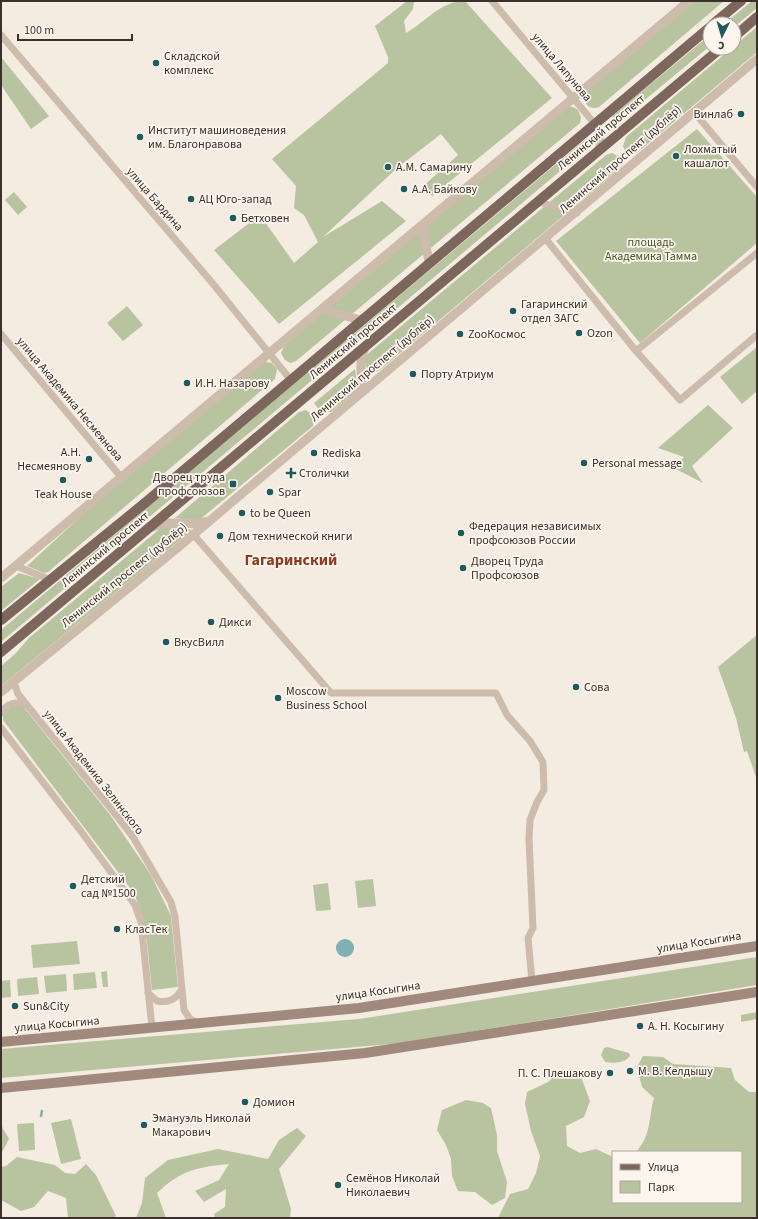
<svg xmlns="http://www.w3.org/2000/svg" width="758" height="1219" viewBox="0 0 758 1219" font-family="'Source Sans 3',sans-serif">
  <style>
    .green { fill: #b8c4a0 }
    .water { fill: #7fb0b2 }
    .lines { fill: none; stroke-linecap: round; stroke-linejoin: round }
    .stream { stroke: #7fb0b2; stroke-width: 2.5 }
    .minor { stroke: #cdbbac; stroke-width: 7 }
    .tertiary { stroke: #cdbbac; stroke-width: 9 }
    .secondary { stroke: #a18a7d; stroke-width: 10 }
    .primary { stroke: #7d675c; stroke-width: 10 }
    .poi-dot { fill: #1f5a5e; stroke: #fbf5ee; stroke-width: 1.5 }
    .labels { text-anchor: middle; stroke-width: 3.5; stroke-linejoin: round; paint-order: stroke }
    .poi-label { font-size: 12px; fill: #3b302b; stroke: #fbf5ee; text-anchor: start }
    .street-label { font-size: 12px; fill: #3b302b; stroke: #fbf5ee }
    .park-label { font-size: 12px; fill: #4a5a2e; stroke: #fbf5ee }
    .district-label { font-size: 16px; font-weight: bold; fill: #8c3b22; stroke: #fbf5ee }
  </style>
  <rect width="100%" height="100%" fill="#f4ebe1"/>
  <!-- green -->
  <path class="green" d="M 407,1 L 414,1 L 413,9 L 404,21 L 406,33 C 426,22 440,1 465,1 L 552,98 L 432,196 L 421,188 L 458,155 L 441,134 L 397,168 L 323,237 L 382,201 L 406,221 L 279,324 L 214,250 L 260,215 L 294,263 L 318,242 L 304,215 L 294,208 L 296,186 L 272,159 L 388,63 L 388,57 L 375,26 Z
    M 692,1 L 724,1 L 599,107 C 589,111 582,102 584,92 Z
    M 752,1 L 757,1 L 757,8 L 734,27 L 734,24 L 724,24 Z
    M 757,27 L 757,52 L 638,152 C 631,156 625,153 623,146 L 626,137 L 732,48 L 734,48 L 734,46 Z
    M 710,35 L 710,46 L 618,122 L 612,116 Z
    M 1,57 L 49,116 L 31,129 L 1,85 Z
    M 568,107 L 573,107 L 578,110 L 581,117 L 580,123 L 296,361 L 290,363 L 285,360 L 281,353 L 284,346 Z
    M 697,129 L 757,197 L 757,243 L 640,343 L 556,241 Z
    M 585,140 L 591,145 L 1,642 L 1,630 Z
    M 612,153 L 618,156 L 621,162 L 618,170 L 380,370 C 368,376 365,367 364,357 L 606,155 Z
    M 14,192 L 27,207 L 18,215 L 5,200 Z
    M 127,306 L 143,325 L 123,341 L 107,323 Z
    M 757,347 L 757,391 L 742,404 L 720,377 Z
    M 265,362 L 272,363 L 277,369 L 275,379 L 48,572 L 44,573 L 27,566 L 91,507 Z
    M 355,369 L 358,390 L 331,412 L 321,412 L 314,403 Z
    M 708,405 L 733,428 L 692,466 L 703,483 L 674,468 L 684,457 L 658,448 Z
    M 306,410 L 314,416 L 313,426 L 198,521 L 175,518 L 299,412 Z
    M 177,526 L 192,530 L 1,686 L 1,666 L 15,654 L 29,638 L 162,527 Z
    M 19,573 L 40,579 L 1,611 L 1,587 Z
    M 757,635 L 757,780 L 747,751 L 744,752 L 736,718 L 718,667 Z
    M 22,705 L 111,816 L 151,875 L 171,916 L 178,987 L 152,990 C 148,957 148,922 133,892 L 3,720 L 3,714 L 11,707 Z
    M 373,879 L 376,906 L 358,908 L 355,881 Z
    M 328,883 L 331,910 L 316,911 L 313,885 Z
    M 77,941 L 80,964 L 33,968 L 31,945 Z
    M 757,957 L 757,985 L 402,1043 L 1,1078 L 1,1049 L 359,1019 Z
    M 107,971 L 108,987 L 103,987 L 101,972 Z
    M 95,972 L 97,988 L 74,990 L 73,974 Z
    M 66,974 L 67,991 L 46,993 L 44,976 Z
    M 37,977 L 39,994 L 18,996 L 17,979 Z
    M 10,980 L 11,997 L 1,998 L 1,981 Z
    M 757,1012 L 757,1019 L 741,1022 L 741,1015 Z
    M 607,1047 L 629,1053 L 630,1056 C 624,1064 614,1063 605,1062 L 601,1055 L 604,1048 Z
    M 643,1056 L 663,1057 L 673,1064 L 731,1068 L 735,1080 L 749,1092 L 757,1092 L 757,1218 L 498,1218 L 510,1194 L 528,1189 L 536,1173 L 540,1156 L 531,1131 L 525,1104 L 527,1092 L 548,1082 L 559,1072 L 562,1076 L 580,1074 L 590,1101 L 584,1117 L 566,1126 L 567,1146 L 580,1153 L 596,1149 L 613,1157 L 613,1202 L 741,1202 L 741,1152 L 636,1152 C 652,1134 648,1119 654,1098 L 642,1087 L 637,1067 Z
    M 466,1100 L 483,1103 L 491,1108 L 497,1135 L 497,1151 L 507,1182 L 505,1198 L 492,1205 L 475,1192 L 458,1191 L 452,1176 L 451,1159 L 446,1145 L 437,1130 L 442,1110 Z
    M 71,1119 L 81,1159 L 61,1164 L 51,1123 Z
    M 34,1123 L 35,1150 L 19,1151 L 17,1124 Z
    M 1,1125 L 9,1139 L 1,1154 Z
    M 297,1128 L 306,1136 L 279,1169 L 291,1209 L 290,1218 L 215,1218 L 214,1214 L 225,1207 L 226,1189 L 204,1202 L 195,1191 L 219,1180 L 229,1164 C 198,1167 181,1170 157,1193 L 166,1218 L 136,1218 L 142,1203 L 145,1178 L 168,1160 L 218,1149 L 268,1159 L 279,1140 Z
    M 17,1157 L 55,1165 L 65,1173 L 75,1174 L 86,1164 L 96,1175 L 116,1216 L 113,1218 L 68,1218 L 66,1198 L 48,1191 L 34,1207 L 21,1211 L 1,1200 L 1,1167 L 6,1166 Z"/>
  <!-- water -->
  <path class="water" d="M336 948a9 9 0 1 1 18 0a9 9 0 1 1-18 0Z"/>
  <g class="lines">
    <!-- stream -->
    <path class="stream" d="M 41,1116 L 42,1111"/>
    <!-- minor -->
    <path class="minor" d="M 492,1 L 599,129 L 601,141 L 597,151
      M 1,35 L 214,285 L 290,379
      M 694,112 L 757,187
      M 538,202 L 577,213
      M 545,238 L 636,351 L 680,400 L 757,335
      M 1,334 L 121,477
      M 636,351 L 757,253
      M 193,534 L 331,693 L 496,693 L 507,715 L 530,741 L 543,762 L 544,790 L 537,802 L 530,820 L 529,839 L 533,928 L 528,938 L 532,981
      M 16,566 L 51,580
      M 14,682 L 18,694 L 116,815 L 133,837 L 171,902 L 175,917 L 184,1010 L 190,1019 L 198,1023
      M 1,713 C 6,704 17,700 26,705
      M 1,728 L 80,830 L 135,905 L 141,922 L 152,1028
      M 148,993 L 157,1001 C 168,1003 176,1000 182,989"/>
    <!-- tertiary -->
    <path class="tertiary" d="M 422,225 L 429,262
      M 322,309 L 360,320
      M 358,395 C 366,378 356,364 365,348
      M 152,527 C 173,518 191,528 208,521
      M 1,578 L 689,1
      M 1,692 L 181,545 L 757,59"/>
    <!-- secondary -->
    <path class="secondary" d="M 1,1042 L 359,1008 L 757,946
      M 1,1088 L 365,1053 L 757,992"/>
    <!-- primary -->
    <path class="primary" d="M 713,24 L 741,1
      M 734,37 L 757,17
      M 1,620 L 145,503 L 710,27
      M 1,652 L 721,48"/>
  </g>
  <!-- markers -->
  <g class="poi-dot">
    <circle cx="156" cy="63" r="4"/>
    <circle cx="741" cy="114" r="4"/>
    <circle cx="140" cy="137" r="4"/>
    <circle cx="676" cy="156" r="4"/>
    <circle cx="388" cy="167" r="4"/>
    <circle cx="404" cy="189" r="4"/>
    <circle cx="191" cy="199" r="4"/>
    <circle cx="233" cy="218" r="4"/>
    <circle cx="513" cy="311" r="4"/>
    <circle cx="579" cy="333" r="4"/>
    <circle cx="460" cy="334" r="4"/>
    <circle cx="413" cy="374" r="4"/>
    <circle cx="187" cy="383" r="4"/>
    <circle cx="314" cy="453" r="4"/>
    <circle cx="89" cy="459" r="4"/>
    <circle cx="584" cy="463" r="4"/>
    <path d="M289 467h4v4h4v4h-4v4h-4v-4h-4v-4h4z"/>
    <circle cx="63" cy="480" r="4"/>
    <rect x="229" y="480" width="8" height="8" rx="2"/>
    <circle cx="270" cy="492" r="4"/>
    <circle cx="242" cy="513" r="4"/>
    <circle cx="461" cy="533" r="4"/>
    <circle cx="220" cy="536" r="4"/>
    <circle cx="463" cy="568" r="4"/>
    <circle cx="211" cy="622" r="4"/>
    <circle cx="166" cy="642" r="4"/>
    <circle cx="576" cy="687" r="4"/>
    <circle cx="278" cy="698" r="4"/>
    <circle cx="73" cy="886" r="4"/>
    <circle cx="117" cy="929" r="4"/>
    <circle cx="15" cy="1006" r="4"/>
    <circle cx="640" cy="1026" r="4"/>
    <circle cx="630" cy="1071" r="4"/>
    <circle cx="610" cy="1073" r="4"/>
    <circle cx="245" cy="1102" r="4"/>
    <circle cx="144" cy="1125" r="4"/>
    <circle cx="338" cy="1185" r="4"/>
  </g>
  <g class="labels">
    <!-- poi labels -->
    <g class="poi-label">
      <text x="164" y="60">Складской<tspan x="164" dy="14">комплекс</tspan></text>
      <text x="733" y="118" text-anchor="end">Винлаб</text>
      <text x="148" y="134">Институт машиноведения<tspan x="148" dy="14">им. Благонравова</tspan></text>
      <text x="684" y="153">Лохматый<tspan x="684" dy="14">кашалот</tspan></text>
      <text x="396" y="171">А.М. Самарину</text>
      <text x="412" y="193">А.А. Байкову</text>
      <text x="199" y="203">АЦ Юго-запад</text>
      <text x="241" y="222">Бетховен</text>
      <text x="521" y="308">Гагаринский<tspan x="521" dy="14">отдел ЗАГС</tspan></text>
      <text x="587" y="337">Ozon</text>
      <text x="468" y="338">ZooКосмос</text>
      <text x="421" y="378">Порту Атриум</text>
      <text x="195" y="387">И.Н. Назарову</text>
      <text x="81" y="456" text-anchor="end">А.Н.<tspan x="81" dy="14">Несмеянову</tspan></text>
      <text x="322" y="457">Rediska</text>
      <text x="592" y="467">Personal message</text>
      <text x="299" y="477">Столички</text>
      <text x="225" y="481" text-anchor="end">Дворец труда<tspan x="225" dy="14">профсоюзов</tspan></text>
      <text x="278" y="496">Spar</text>
      <text x="63" y="498" text-anchor="middle">Teak House</text>
      <text x="250" y="517">to be Queen</text>
      <text x="469" y="530">Федерация независимых<tspan x="469" dy="14">профсоюзов России</tspan></text>
      <text x="228" y="540">Дом технической книги</text>
      <text x="471" y="565">Дворец Труда<tspan x="471" dy="14">Профсоюзов</tspan></text>
      <text x="219" y="626">Дикси</text>
      <text x="174" y="646">ВкусВилл</text>
      <text x="584" y="691">Сова</text>
      <text x="286" y="695">Moscow<tspan x="286" dy="14">Business School</tspan></text>
      <text x="81" y="883">Детский<tspan x="81" dy="14">сад №1500</tspan></text>
      <text x="125" y="933">КласТек</text>
      <text x="23" y="1010">Sun&amp;City</text>
      <text x="648" y="1030">А. Н. Косыгину</text>
      <text x="638" y="1075">М. В. Келдышу</text>
      <text x="602" y="1077" text-anchor="end">П. С. Плешакову</text>
      <text x="253" y="1106">Домион</text>
      <text x="152" y="1122">Эмануэль Николай<tspan x="152" dy="14">Макарович</tspan></text>
      <text x="346" y="1182">Семёнов Николай<tspan x="346" dy="14">Николаевич</tspan></text>
    </g>
    <!-- street labels -->
    <g class="street-label">
      <text transform="translate(562 67) rotate(50)" y="4">улица Ляпунова</text>
      <text transform="translate(601 132) rotate(-40)" y="4">Ленинский проспект</text>
      <text transform="translate(620 159) rotate(-41)" y="4">Ленинский проспект (дублёр)</text>
      <text transform="translate(155 199) rotate(49)" y="4">улица Бардина</text>
      <text transform="translate(353 341) rotate(-40)" y="4">Ленинский проспект</text>
      <text transform="translate(372 368) rotate(-40)" y="4">Ленинский проспект (дублёр)</text>
      <text transform="translate(70 399) rotate(50)" y="4">улица Академика Несмеянова</text>
      <text transform="translate(105 549) rotate(-40)" y="4">Ленинский проспект</text>
      <text transform="translate(124 575) rotate(-39)" y="4">Ленинский проспект (дублёр)</text>
      <text transform="translate(94 772) rotate(52)" y="4">улица Академика Зелинского</text>
      <text transform="translate(699 942) rotate(-9)" y="4">улица Косыгина</text>
      <text transform="translate(378 991) rotate(-8)" y="4">улица Косыгина</text>
      <text transform="translate(57 1024) rotate(-5)" y="4">улица Косыгина</text>
    </g>
    <!-- park labels -->
    <g class="park-label">
      <text x="651" y="246">площадь<tspan x="651" dy="14">Академика Тамма</tspan></text>
    </g>
    <!-- district labels -->
    <g class="district-label">
      <text x="291" y="565">Гагаринский</text>
    </g>
  </g>
  <!-- border -->
  <rect width="758" height="1219" fill="none" stroke="#3b302b" stroke-width="4"/>
  <!-- legend -->
  <rect x="612" y="1151" width="130" height="52" fill="#fbf5ee" stroke="#aea6a0"/>
  <rect x="620" y="1164" width="20" height="6" fill="#7d675c" stroke="#aea6a0"/>
  <text x="648" y="1171" font-size="12" fill="#3b302b">Улица</text>
  <rect x="620" y="1181" width="20" height="12" fill="#b8c4a0" stroke="#aea6a0"/>
  <text x="648" y="1191" font-size="12" fill="#3b302b">Парк</text>
  <!-- north arrow -->
  <g transform="translate(722 36) rotate(185)"><circle r="19" fill="#fbf5ee" stroke="#aea6a0"/>
  <path d="M0-3L7 15L0 10L-7 15Z" fill="#1f5a5e"/>
  <text y="-6" font-size="11" font-weight="bold" text-anchor="middle" fill="#3b302b">С</text>
  </g>
  <!-- scale -->
  <path d="M18 34v6h114v-6" fill="none" stroke="#3b302b" stroke-width="2"/>
  <text x="24" y="34" font-size="12" fill="#3b302b" stroke="#fbf5ee" stroke-width="3" paint-order="stroke">100 m</text>
</svg>
